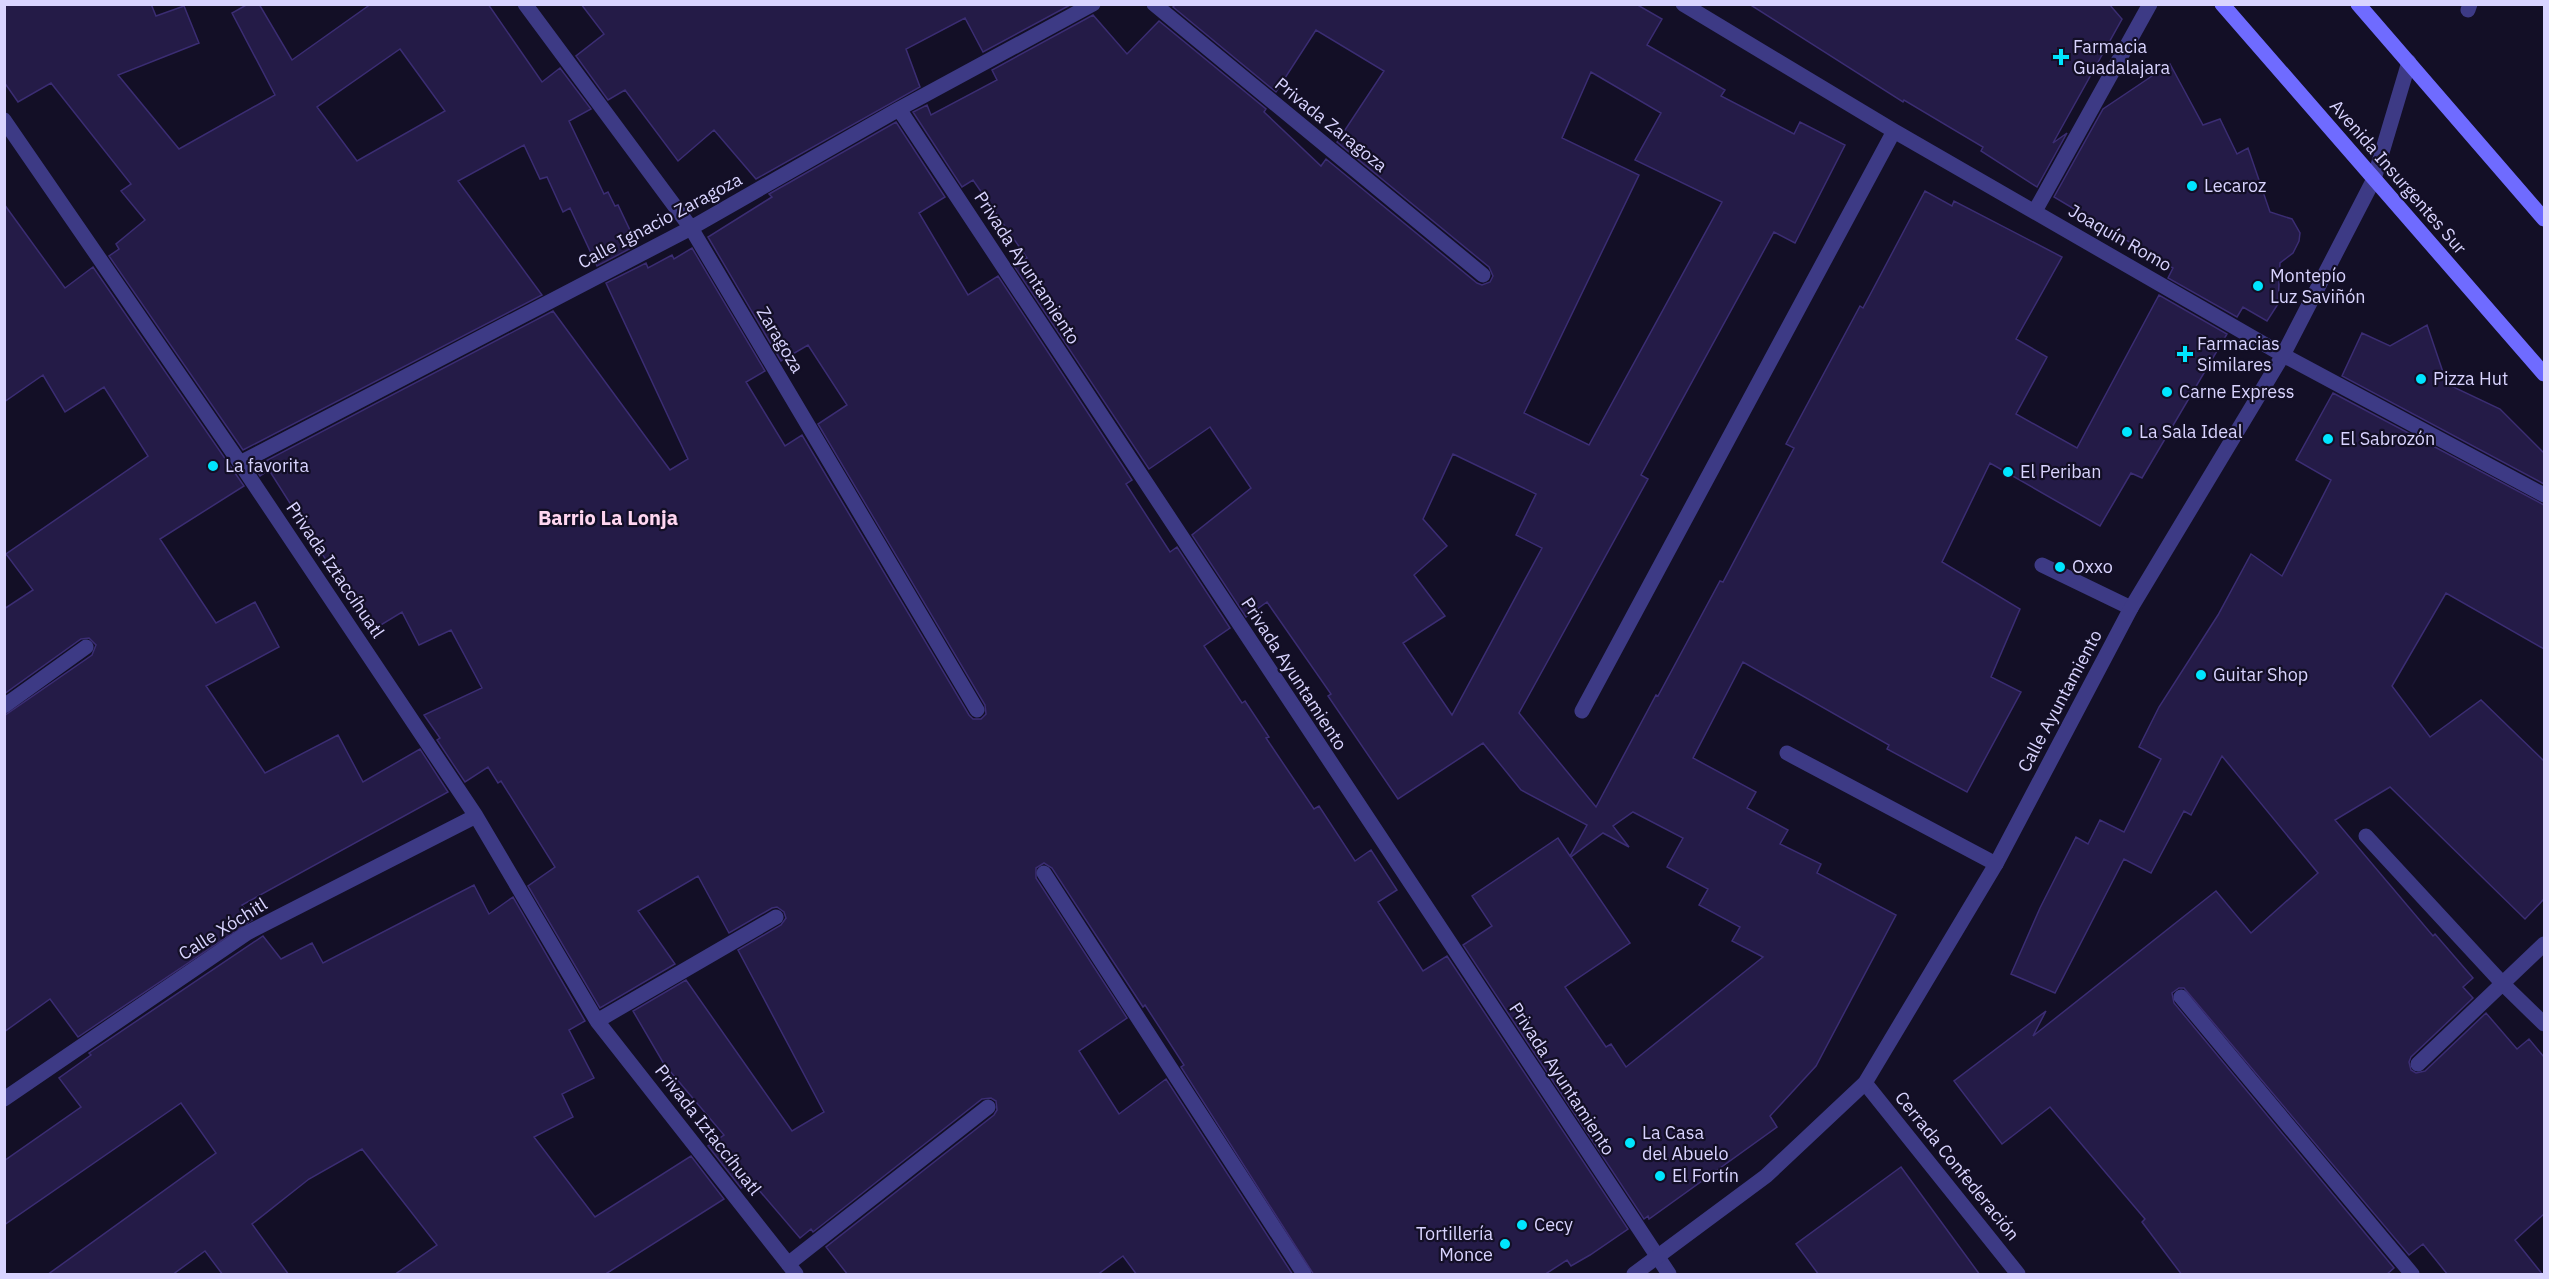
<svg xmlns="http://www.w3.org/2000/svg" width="2549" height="1279" viewBox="0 0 2549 1279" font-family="'IBM Plex Sans',sans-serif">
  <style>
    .building { fill: #241b47; stroke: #3b2d73; stroke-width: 1.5; fill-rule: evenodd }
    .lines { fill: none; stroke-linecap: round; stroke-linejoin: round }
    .service { stroke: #3d3a85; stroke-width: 15 }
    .minor { stroke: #3d3a85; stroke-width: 15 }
    .tertiary { stroke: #3d3a85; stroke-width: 15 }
    .secondary { stroke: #6f6bff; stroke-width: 15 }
    .poi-dot { fill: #00e5ff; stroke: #130f26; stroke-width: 2 }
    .labels { text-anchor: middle; stroke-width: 4.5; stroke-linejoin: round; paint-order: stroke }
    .poi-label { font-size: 18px; fill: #d9d4ff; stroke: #130f26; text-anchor: start }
    .street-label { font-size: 18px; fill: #d9d4ff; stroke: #130f26 }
    .neighbourhood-label { font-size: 20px; font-weight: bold; fill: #ffd6f0; stroke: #130f26 }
  </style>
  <rect width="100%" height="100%" fill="#130f26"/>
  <!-- building -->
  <path class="building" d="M 4,4 L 151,4 L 156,16 L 184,6 L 199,43 L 118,75 L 179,149 L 275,95 L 232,13 L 248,4 L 259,4 L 292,60 L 371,4 L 488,4 L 542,82 L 560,68 L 591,109 L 569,121 L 604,194 L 608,192 L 615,206 L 618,205 L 637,245 L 597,266 L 570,208 L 563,212 L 547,177 L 540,179 L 524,145 L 458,181 L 542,295 L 243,450 L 109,256 L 119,249 L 116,244 L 145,220 L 121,191 L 131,184 L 51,83 L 18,102 L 4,82 ZM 400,49 L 445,111 L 357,161 L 317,107 Z
    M 581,4 L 1072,4 L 983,52 L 965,18 L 906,49 L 920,87 L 756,179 L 714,130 L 678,161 L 625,90 L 608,100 L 576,56 L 604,34 Z
    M 1176,4 L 1636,4 L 1662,19 L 1647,45 L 1725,90 L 1721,96 L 1794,134 L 1800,122 L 1845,145 L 1795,243 L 1774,232 L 1641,475 L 1648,479 L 1519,713 L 1596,807 L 1656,695 L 1658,696 L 1720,581 L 1723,582 L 1794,448 L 1786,444 L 1860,306 L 1863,308 L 1925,191 L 1952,206 L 1954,201 L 2062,257 L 2016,339 L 2047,357 L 2016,414 L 2077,448 L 2159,295 L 2227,334 L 2142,478 L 2131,473 L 2100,526 L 1990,463 L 1942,562 L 2020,609 L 1991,677 L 2021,692 L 1967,792 L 1887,749 L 1889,745 L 1743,662 L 1693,758 L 1756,792 L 1747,808 L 1788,830 L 1780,844 L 1821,864 L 1817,873 L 1896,915 L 1816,1066 L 1770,1116 L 1777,1127 L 1649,1219 L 1648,1216 L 1644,1219 L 1463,945 L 1492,926 L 1472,896 L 1558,838 L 1570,856 L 1587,825 L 1521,790 L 1483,743 L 1398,799 L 1328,696 L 1331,694 L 1267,602 L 1246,617 L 1192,535 L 1251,488 L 1210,427 L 1149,469 L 1014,266 L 1027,258 L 973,180 L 962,187 L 913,112 L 927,105 L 931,115 L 997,80 L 992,70 L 1093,15 L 1127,54 L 1159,21 L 1266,109 L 1264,112 L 1321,166 L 1326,159 L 1477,283 L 1482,285 L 1490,282 L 1493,276 L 1489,267 L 1337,142 L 1384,71 L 1316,30 L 1276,92 L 1173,7 ZM 1591,72 L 1661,113 L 1635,160 L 1722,202 L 1589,445 L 1524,413 L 1639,175 L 1562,138 ZM 1453,454 L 1536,494 L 1516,535 L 1542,548 L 1452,715 L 1403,643 L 1445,616 L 1414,575 L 1447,546 L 1423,519 ZM 1633,812 L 1683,838 L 1667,867 L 1708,889 L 1699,905 L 1740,927 L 1732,941 L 1763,957 L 1626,1067 L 1611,1044 L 1606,1047 L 1565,987 L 1630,943 L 1571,857 L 1603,833 L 1629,847 L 1613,826 Z
    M 1749,4 L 2109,4 L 2122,19 L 2053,143 L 2067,133 L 2037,187 L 1981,151 L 1983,147 L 1904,100 L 1903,102 Z
    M 2170,64 L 2203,125 L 2220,119 L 2237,154 L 2248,148 L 2270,212 L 2292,219 L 2300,233 L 2299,241 L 2293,253 L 2280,263 L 2278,304 L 2267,321 L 2243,307 L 2237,317 L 2168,278 L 2173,268 L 2054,197 L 2103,109 Z
    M 896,122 L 945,197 L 919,213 L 968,295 L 998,276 L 1132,480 L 1126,484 L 1170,552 L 1177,547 L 1230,628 L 1204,646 L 1242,703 L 1245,701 L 1269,737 L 1266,738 L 1314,809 L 1319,806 L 1355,861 L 1371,850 L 1397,890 L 1378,902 L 1423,971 L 1447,956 L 1628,1229 L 1590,1255 L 1571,1266 L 1567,1260 L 1544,1275 L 1314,1275 L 1181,1067 L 1184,1065 L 1145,1005 L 1143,1007 L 1052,868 L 1044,863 L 1036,868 L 1036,878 L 1127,1018 L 1079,1051 L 1119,1114 L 1166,1079 L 1293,1275 L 1137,1275 L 1123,1256 L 1097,1275 L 848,1275 L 826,1247 L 994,1115 L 997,1110 L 996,1101 L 991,1098 L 982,1099 L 813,1232 L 811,1229 L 800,1238 L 752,1182 L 741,1188 L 708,1146 L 724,1135 L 664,1064 L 633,1011 L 686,980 L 792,1131 L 824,1112 L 738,950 L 781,925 L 786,918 L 784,912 L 777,907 L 772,908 L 729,933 L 698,876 L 638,911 L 675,964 L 600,1008 L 528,886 L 555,867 L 501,781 L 498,783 L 488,767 L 465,782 L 437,740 L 440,738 L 424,715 L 482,688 L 451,630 L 419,645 L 402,612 L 371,631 L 269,470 L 260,476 L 254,467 L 553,311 L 670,470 L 688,459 L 606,283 L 646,263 L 648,268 L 672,255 L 674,259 L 692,248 L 765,371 L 746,382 L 785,446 L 802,435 L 969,715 L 973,719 L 981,719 L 986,714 L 985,705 L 818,424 L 847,405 L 808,345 L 781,361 L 708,237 L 772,197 L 769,194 Z
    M 4,204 L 65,288 L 93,267 L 244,486 L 160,539 L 216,623 L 255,602 L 279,647 L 206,686 L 265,773 L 338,735 L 363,782 L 420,749 L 448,792 L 242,905 L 252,920 L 78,1037 L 50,999 L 4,1032 L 4,716 L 92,655 L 96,645 L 89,638 L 81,639 L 4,694 L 4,609 L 33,590 L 6,554 L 148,456 L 104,387 L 65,412 L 43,375 L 4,402 Z
    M 2427,325 L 2447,384 L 2500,409 L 2544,453 L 2544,484 L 2342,376 L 2362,333 L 2390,346 Z
    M 2333,393 L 2544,505 L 2544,649 L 2446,593 L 2392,686 L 2430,737 L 2481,700 L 2544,761 L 2544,899 L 2525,919 L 2390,787 L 2335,820 L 2433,936 L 2435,934 L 2473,978 L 2463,987 L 2473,998 L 2411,1057 L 2409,1062 L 2411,1070 L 2416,1073 L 2425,1071 L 2486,1013 L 2517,1049 L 2529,1039 L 2544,1057 L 2544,1214 L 2515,1240 L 2543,1275 L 2448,1275 L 2423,1244 L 2409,1255 L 2184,988 L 2179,988 L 2172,993 L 2174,1003 L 2394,1268 L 2386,1275 L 2182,1275 L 2142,1222 L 2145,1219 L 2050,1107 L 2002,1144 L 1954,1081 L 2046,1011 L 2033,1036 L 2216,891 L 2251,933 L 2318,873 L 2222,756 L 2191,815 L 2184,811 L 2151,873 L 2124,859 L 2055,993 L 2011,974 L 2040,908 L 2076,837 L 2088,844 L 2100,820 L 2124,832 L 2161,759 L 2139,747 L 2159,707 L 2218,615 L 2251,554 L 2282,576 L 2331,480 L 2296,460 Z
    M 474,885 L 489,914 L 513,897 L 585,1021 L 569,1030 L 594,1078 L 562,1094 L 573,1117 L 534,1137 L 595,1217 L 691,1156 L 724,1199 L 604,1275 L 394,1275 L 437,1245 L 362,1149 L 309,1179 L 252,1224 L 289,1275 L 223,1275 L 205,1251 L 172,1275 L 47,1275 L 216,1153 L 181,1103 L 4,1225 L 4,1161 L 81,1107 L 59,1078 L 91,1055 L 89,1053 L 263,936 L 281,959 L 312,943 L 323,963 Z
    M 1901,1167 L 1980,1275 L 1819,1275 L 1796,1244 Z"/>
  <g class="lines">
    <!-- service -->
    <path class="service" d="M 2042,565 L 2131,608"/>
    <!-- minor -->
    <path class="minor" d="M 525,4 L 691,228 L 977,710
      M 1154,4 L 1483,275
      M 1683,4 L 1894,131 L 2283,355 L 2544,495
      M 2468,10 L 2470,4
      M 899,109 L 1669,1274
      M 4,120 L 240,463 L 476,816 L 597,1021 L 796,1274
      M 2035,211 L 2150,4
      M 240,463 L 691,228 L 899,109 L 1093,4
      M 4,706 L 86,647
      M 1582,711 L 1894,131
      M 1787,753 L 1996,864
      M 2366,836 L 2503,984 L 2544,1024
      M 1044,873 L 1304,1274
      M 2181,997 L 2412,1274
      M 597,1021 L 776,917
      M 2418,1064 L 2544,944
      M 1865,1083 L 2018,1274
      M 4,1099 L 247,933 L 476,816
      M 788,1264 L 988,1107"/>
    <!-- tertiary -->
    <path class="tertiary" d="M 1634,1274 L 1766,1176 L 1865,1083 L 1996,864 L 2131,608 L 2283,355 L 2374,179 L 2409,62"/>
    <!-- secondary -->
    <path class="secondary" d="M 2222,4 L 2544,374
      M 2358,4 L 2544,219"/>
  </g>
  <!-- markers -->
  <g class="poi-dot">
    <path d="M2058 48h6v6h6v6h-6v6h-6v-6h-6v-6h6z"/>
    <circle cx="2192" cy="186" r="6"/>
    <circle cx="2258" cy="286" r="6"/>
    <path d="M2182 345h6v6h6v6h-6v6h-6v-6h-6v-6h6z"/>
    <circle cx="2421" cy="379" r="6"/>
    <circle cx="2167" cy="392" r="6"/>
    <circle cx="2127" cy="432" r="6"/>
    <circle cx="2328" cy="439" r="6"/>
    <circle cx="213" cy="466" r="6"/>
    <circle cx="2008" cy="472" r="6"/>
    <circle cx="2060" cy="567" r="6"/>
    <circle cx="2201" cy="675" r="6"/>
    <circle cx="1630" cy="1143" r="6"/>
    <circle cx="1660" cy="1176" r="6"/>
    <circle cx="1522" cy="1225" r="6"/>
    <circle cx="1505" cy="1244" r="6"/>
  </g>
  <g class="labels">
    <!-- poi labels -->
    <g class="poi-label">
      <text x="2073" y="53">Farmacia<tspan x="2073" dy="21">Guadalajara</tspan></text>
      <text x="2204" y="192">Lecaroz</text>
      <text x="2270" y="282">Montepío<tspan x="2270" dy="21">Luz Saviñón</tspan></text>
      <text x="2197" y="350">Farmacias<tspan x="2197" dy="21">Similares</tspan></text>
      <text x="2433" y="385">Pizza Hut</text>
      <text x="2179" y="398">Carne Express</text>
      <text x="2139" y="438">La Sala Ideal</text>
      <text x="2340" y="445">El Sabrozón</text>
      <text x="225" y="472">La favorita</text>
      <text x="2020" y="478">El Periban</text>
      <text x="2072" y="573">Oxxo</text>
      <text x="2213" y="681">Guitar Shop</text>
      <text x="1642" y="1139">La Casa<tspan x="1642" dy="21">del Abuelo</tspan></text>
      <text x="1672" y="1182">El Fortín</text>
      <text x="1534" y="1231">Cecy</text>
      <text x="1493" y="1240" text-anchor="end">Tortillería<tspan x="1493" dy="21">Monce</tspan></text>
    </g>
    <!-- street labels -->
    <g class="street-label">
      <text transform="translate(1331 125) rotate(39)" y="6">Privada Zaragoza</text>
      <text transform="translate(2398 177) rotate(49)" y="6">Avenida Insurgentes Sur</text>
      <text transform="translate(660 221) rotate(-28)" y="6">Calle Ignacio Zaragoza</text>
      <text transform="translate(2120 238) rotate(30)" y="6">Joaquín Romo</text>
      <text transform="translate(1027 268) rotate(57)" y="6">Privada Ayuntamiento</text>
      <text transform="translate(780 340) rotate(59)" y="6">Zaragoza</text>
      <text transform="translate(335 570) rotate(56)" y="6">Privada Iztaccíhuatl</text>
      <text transform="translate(1294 674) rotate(57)" y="6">Privada Ayuntamiento</text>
      <text transform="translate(2060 701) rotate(-62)" y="6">Calle Ayuntamiento</text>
      <text transform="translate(223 929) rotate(-32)" y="6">Calle Xóchitl</text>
      <text transform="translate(1562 1079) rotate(57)" y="6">Privada Ayuntamiento</text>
      <text transform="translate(708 1130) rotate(52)" y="6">Privada Iztaccíhuatl</text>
      <text transform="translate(1957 1166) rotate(51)" y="6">Cerrada Confederación</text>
    </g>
    <!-- neighbourhood labels -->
    <g class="neighbourhood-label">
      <text x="608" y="525">Barrio La Lonja</text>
    </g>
  </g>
  <!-- border -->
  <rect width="2549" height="1279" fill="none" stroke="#d9d4ff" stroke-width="12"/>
</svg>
